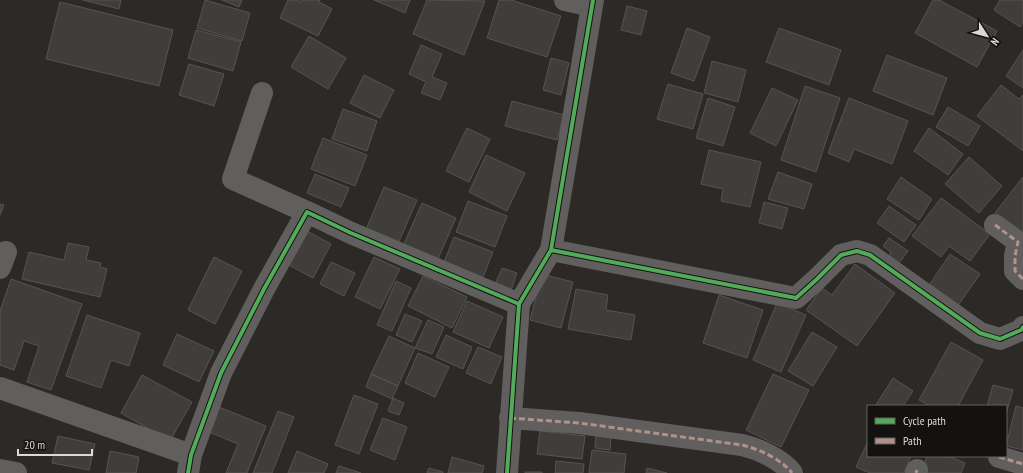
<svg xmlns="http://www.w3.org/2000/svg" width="1023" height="473" viewBox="0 0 1023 473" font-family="'PT Sans Narrow',sans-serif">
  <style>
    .building { fill: #403e3c; stroke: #565452 }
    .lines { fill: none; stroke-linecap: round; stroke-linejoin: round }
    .minor { stroke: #615f5e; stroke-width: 22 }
    .quiet { stroke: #af9288; stroke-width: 3; stroke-dasharray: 6 3; stroke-linecap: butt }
    .cycleway-casing { stroke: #141210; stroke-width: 6 }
    .cycleway { stroke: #51ab58; stroke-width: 4 }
  </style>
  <rect width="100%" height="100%" fill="#2c2927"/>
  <!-- building -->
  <path class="building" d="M 83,0 L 121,0 L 119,9 Z
    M 205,0 L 250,13 L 242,41 L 197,28 Z
    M 222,0 L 242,0 L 239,7 Z
    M 288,0 L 296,0 L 300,2 L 301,0 L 320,0 L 319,2 L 332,9 L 318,36 L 280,18 Z
    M 374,0 L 410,0 L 405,13 Z
    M 427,0 L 485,1 L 464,55 L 413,34 Z
    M 499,0 L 511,0 L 561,16 L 547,57 L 487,38 Z
    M 933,0 L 939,0 L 997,31 L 977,67 L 915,33 Z
    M 1000,0 L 1023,0 L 1023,23 L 1020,27 L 994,10 Z
    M 60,2 L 173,30 L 159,86 L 46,59 Z
    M 627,6 L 647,11 L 641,35 L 621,30 Z
    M 687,28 L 710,37 L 694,81 L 671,73 Z
    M 779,28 L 841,50 L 829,85 L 766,62 Z
    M 196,30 L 241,42 L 233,71 L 188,58 Z
    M 309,36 L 346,58 L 328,89 L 291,67 Z
    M 421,45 L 442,54 L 432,77 L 447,83 L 440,100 L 421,93 L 426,82 L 409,74 Z
    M 1023,50 L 1023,88 L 1006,76 Z
    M 887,55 L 947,78 L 933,115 L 873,91 Z
    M 551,58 L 569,63 L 561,95 L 543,90 Z
    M 712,61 L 746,70 L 738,102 L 704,93 Z
    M 189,64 L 224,74 L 214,106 L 179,95 Z
    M 364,75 L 394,90 L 380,118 L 350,103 Z
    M 668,84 L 703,94 L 693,129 L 657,119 Z
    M 1001,85 L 1019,99 L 1023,95 L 1023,151 L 977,116 Z
    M 805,86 L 840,98 L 816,172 L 781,160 Z
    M 772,88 L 798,100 L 776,146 L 750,133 Z
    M 708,98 L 735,107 L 723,146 L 696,138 Z
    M 849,98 L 908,121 L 892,164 L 854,149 L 849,162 L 828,153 Z
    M 512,101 L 564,115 L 557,140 L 505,126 Z
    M 948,107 L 980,126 L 968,146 L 936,127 Z
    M 343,109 L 377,121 L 367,151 L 332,139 Z
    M 467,128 L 490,139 L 469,182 L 446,171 Z
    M 929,128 L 963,154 L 948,175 L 914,151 Z
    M 323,138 L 367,155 L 355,186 L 311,169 Z
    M 709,150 L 761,162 L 750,207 L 721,201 L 723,189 L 701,184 Z
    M 486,155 L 525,173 L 507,211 L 469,192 Z
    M 969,157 L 1002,186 L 979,213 L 945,184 Z
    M 778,172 L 812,184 L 804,209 L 768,199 Z
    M 315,174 L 349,188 L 341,207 L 307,193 Z
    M 901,177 L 932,199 L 919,220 L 887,199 Z
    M 1023,177 L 1023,235 L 995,213 Z
    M 384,187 L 417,200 L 397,246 L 365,232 Z
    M 941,198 L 990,234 L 970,261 L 949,246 L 941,257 L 912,236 Z
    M 468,201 L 507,216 L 495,247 L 456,232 Z
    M 764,202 L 788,208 L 782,229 L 759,223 Z
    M 422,203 L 456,218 L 437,261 L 403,246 Z
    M 0,204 L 4,205 L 0,215 Z
    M 889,206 L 916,225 L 904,242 L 877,223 Z
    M 307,231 L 331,244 L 313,278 L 289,265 Z
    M 454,237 L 493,252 L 481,282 L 442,267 Z
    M 889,238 L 908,251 L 897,266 L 887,259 L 891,252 L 883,246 Z
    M 68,243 L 89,247 L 86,260 L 101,263 L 100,267 L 107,269 L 100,297 L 22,279 L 29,252 L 64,260 Z
    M 950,254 L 980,274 L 957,307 L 928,287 Z
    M 214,257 L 242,271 L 215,324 L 188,310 Z
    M 374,257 L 400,269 L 380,309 L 355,297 Z
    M 331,262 L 355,273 L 344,296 L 320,284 Z
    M 855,264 L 895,293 L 857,346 L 806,310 L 822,288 L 832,295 Z
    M 502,268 L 517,273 L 511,290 L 495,284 Z
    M 542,274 L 573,282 L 561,328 L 530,320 Z
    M 423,276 L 467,297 L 452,328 L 408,306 Z
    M 11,279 L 82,304 L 51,390 L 27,382 L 39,346 L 24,341 L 14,370 L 0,365 L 0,311 Z
    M 396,281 L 411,288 L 392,331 L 377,325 Z
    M 576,289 L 608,295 L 606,310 L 635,315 L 631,340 L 568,329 Z
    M 719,295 L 763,310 L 747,358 L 703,343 Z
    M 467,301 L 503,317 L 489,348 L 453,332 Z
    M 777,303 L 806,315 L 781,372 L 753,360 Z
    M 405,314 L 422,321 L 412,342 L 396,335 Z
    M 87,315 L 140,333 L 129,366 L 111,360 L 101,388 L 66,376 Z
    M 428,320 L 444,327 L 432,354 L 415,348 Z
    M 812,332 L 837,347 L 813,386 L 788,371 Z
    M 177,334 L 214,351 L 199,382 L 163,365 Z
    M 446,335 L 472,347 L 463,369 L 436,357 Z
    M 389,336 L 415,348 L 398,386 L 371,374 Z
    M 951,342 L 983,360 L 958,406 L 930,406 L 919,400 Z
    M 478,347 L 502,357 L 491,384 L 466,373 Z
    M 418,353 L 449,367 L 435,397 L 405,383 Z
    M 371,374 L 398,386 L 392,399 L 366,387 Z
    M 773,374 L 809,390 L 781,447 L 746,430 Z
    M 142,375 L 192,402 L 170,441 L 121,413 Z
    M 893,378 L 913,391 L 903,406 L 875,406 Z
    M 993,385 L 1013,390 L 1006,414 L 1006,406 L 987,406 Z
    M 354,395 L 378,404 L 359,454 L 335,445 Z
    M 393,398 L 404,403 L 399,415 L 388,411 Z
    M 1016,406 L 1023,408 L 1023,450 L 1006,446 Z
    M 219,407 L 266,426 L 247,473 L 226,473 L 238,444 L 209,432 Z
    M 278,411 L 294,417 L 272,473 L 253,473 Z
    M 383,418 L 407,427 L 395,460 L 370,450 Z
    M 540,431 L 585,436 L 582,459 L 537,454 Z
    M 596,433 L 611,434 L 610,450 L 595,448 Z
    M 58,436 L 95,444 L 89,470 L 52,463 Z
    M 868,441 L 868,456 L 911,456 L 904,473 L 870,473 L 856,467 Z
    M 592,450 L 626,454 L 624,473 L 589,473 Z
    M 110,451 L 139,457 L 136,473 L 106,473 Z
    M 297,451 L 328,464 L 324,473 L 288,473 Z
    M 927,456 L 948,456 L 965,463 L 961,473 L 921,473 Z
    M 452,457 L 484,466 L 482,473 L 448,473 Z
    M 556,461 L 584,464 L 583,473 L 555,473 Z
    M 339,466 L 361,473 L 336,473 Z
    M 429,468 L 443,472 L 443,473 L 427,473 Z
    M 647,468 L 667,473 L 646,473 Z
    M 525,472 L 542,472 L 542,473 L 525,473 Z"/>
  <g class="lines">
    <!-- minor -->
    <path class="minor" d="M 565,0 L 592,6
      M 262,93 L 233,179 L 307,212
      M 995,225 L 1018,242 L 1015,256 L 1015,271 L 1023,279
      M 551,250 L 796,298 L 817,279 L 841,255 L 857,251 L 870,255 L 980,333 L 1000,339 L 1021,330 L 1023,327
      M 0,268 L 6,252
      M 0,388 L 191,455
      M 510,418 L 579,423 L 742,445 C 759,449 781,459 792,473
      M 999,457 L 1023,464
      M 0,470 L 16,473
      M 188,473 L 191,455 L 221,373 L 264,289 L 307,212 L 351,233 L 519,304
      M 507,473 L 519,304 L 551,250 L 593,0
      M 916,473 L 917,470"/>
    <!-- quiet -->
    <path class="quiet" d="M 995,225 L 1018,242 L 1015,256 L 1015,271 L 1023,279
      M 510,418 L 579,423 L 742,445 C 759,449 781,459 792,473
      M 999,457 L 1023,464
      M 916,473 L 917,470"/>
    <defs>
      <path id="cycleway" d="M 551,250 L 796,298 L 817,279 L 841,255 L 857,251 L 870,255 L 980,333 L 1000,339 L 1021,330 L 1023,327
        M 188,473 L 191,455 L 221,373 L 264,289 L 307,212 L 351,233 L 519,304
        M 507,473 L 519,304 L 551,250 L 593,0"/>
    </defs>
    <!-- cycleway casing -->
    <use href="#cycleway" class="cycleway-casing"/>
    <!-- cycleway -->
    <use href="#cycleway" class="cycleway"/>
  </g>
  <!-- legend -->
  <rect x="867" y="405" width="140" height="52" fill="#141210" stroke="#64615f"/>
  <rect x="875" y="418" width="20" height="6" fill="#51ab58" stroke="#64615f"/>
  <text x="903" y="425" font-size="12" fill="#dcd8d6">Cycle path</text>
  <rect x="875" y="438" width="20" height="6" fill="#af9288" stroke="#64615f"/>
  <text x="903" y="445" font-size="12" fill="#dcd8d6">Path</text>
  <!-- north arrow -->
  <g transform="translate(987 36) rotate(126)" stroke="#141210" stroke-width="3" paint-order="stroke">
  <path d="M0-3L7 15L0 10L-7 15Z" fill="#dcd8d6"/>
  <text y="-6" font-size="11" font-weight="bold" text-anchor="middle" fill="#dcd8d6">N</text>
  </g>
  <!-- scale -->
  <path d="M18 449v6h74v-6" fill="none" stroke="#dcd8d6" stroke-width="2"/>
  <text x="24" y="449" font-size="12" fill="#dcd8d6" stroke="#141210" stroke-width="3" paint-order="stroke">20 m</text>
</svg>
